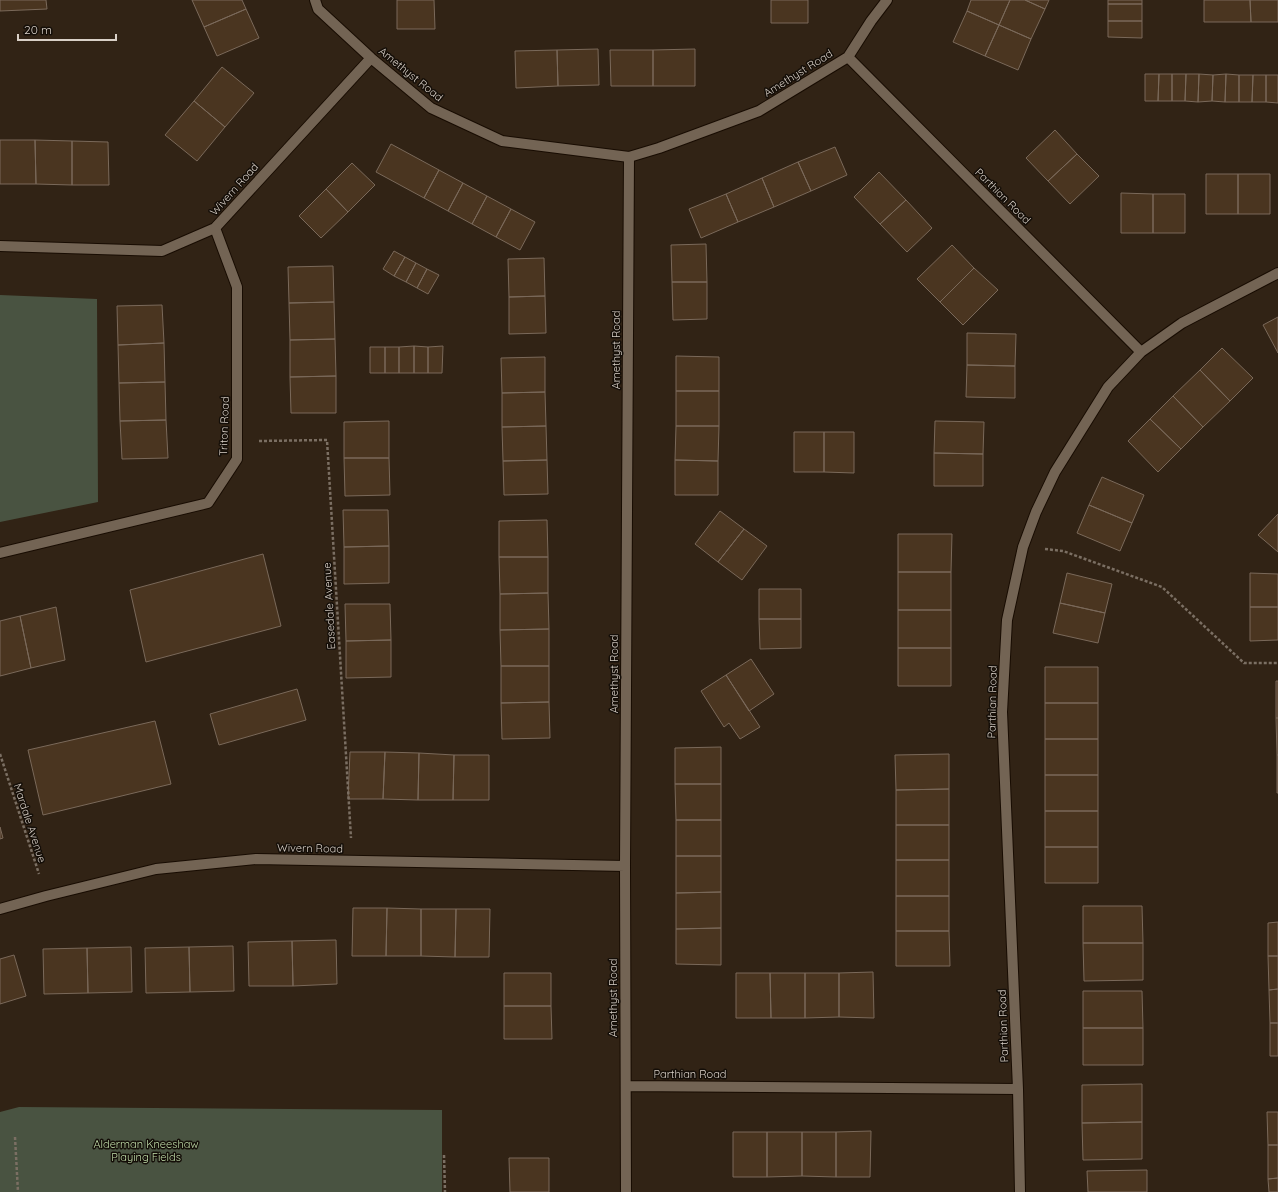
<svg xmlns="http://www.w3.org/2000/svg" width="1278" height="1192" viewBox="0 0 1278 1192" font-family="Quicksand,sans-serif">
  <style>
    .green { fill: #495341 }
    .building { fill: #4a3520; stroke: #7a695a }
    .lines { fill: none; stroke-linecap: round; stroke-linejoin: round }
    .street-casing { stroke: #180c02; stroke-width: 12 }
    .path { stroke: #7b6f63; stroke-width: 2.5; stroke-dasharray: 3 2; stroke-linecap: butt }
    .street { stroke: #736454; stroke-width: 10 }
    .labels { text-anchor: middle; stroke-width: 3; stroke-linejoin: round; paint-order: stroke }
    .street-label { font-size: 11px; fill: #d9d0c7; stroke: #140e08 }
    .park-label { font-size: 11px; fill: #c2deab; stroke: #140e08 }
  </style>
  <rect width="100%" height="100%" fill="#312315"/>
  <!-- green -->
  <path class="green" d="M 0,295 L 97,299 L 98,502 L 0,522 Z
    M 19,1107 L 442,1110 L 442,1192 L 0,1192 L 0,1112 Z"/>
  <!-- building -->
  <path class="building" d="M 0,0 L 46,0 L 47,9 L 0,11 Z
    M 192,0 L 242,0 L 246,9 L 204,27 Z
    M 397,0 L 434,0 L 435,29 L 397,29 Z
    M 771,0 L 808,0 L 808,23 L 771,23 Z
    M 971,0 L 1010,0 L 999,25 L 967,11 Z
    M 1010,0 L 1025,0 L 1045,9 L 1031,39 L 999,25 Z
    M 1025,0 L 1049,0 L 1045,9 Z
    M 1108,0 L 1142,0 L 1142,4 L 1108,4 Z
    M 1204,0 L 1250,0 L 1251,22 L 1204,22 Z
    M 1250,0 L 1278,0 L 1278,22 L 1251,22 Z
    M 1108,4 L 1142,4 L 1142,21 L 1108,21 Z
    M 246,9 L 259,38 L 217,56 L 204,27 Z
    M 967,11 L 999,25 L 985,56 L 953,42 Z
    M 1108,21 L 1142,21 L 1142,38 L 1108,37 Z
    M 999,25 L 1031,39 L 1018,70 L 985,56 Z
    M 598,49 L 599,85 L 558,86 L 557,50 Z
    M 695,49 L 695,86 L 653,86 L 653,50 Z
    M 557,50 L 558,86 L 516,88 L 515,51 Z
    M 610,50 L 653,50 L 653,86 L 611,86 Z
    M 222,67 L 254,93 L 225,127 L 194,101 Z
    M 1145,74 L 1159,74 L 1158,101 L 1145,101 Z
    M 1159,74 L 1172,74 L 1172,101 L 1158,101 Z
    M 1172,74 L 1186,74 L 1185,101 L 1172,101 Z
    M 1186,74 L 1199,74 L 1198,102 L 1185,101 Z
    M 1199,74 L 1213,75 L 1212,101 L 1198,102 Z
    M 1226,74 L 1225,102 L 1212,101 L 1213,75 Z
    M 1226,74 L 1239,75 L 1239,102 L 1225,102 Z
    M 1239,75 L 1253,75 L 1252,102 L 1239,102 Z
    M 1253,75 L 1266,75 L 1266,102 L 1252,102 Z
    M 1266,75 L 1278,75 L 1278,103 L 1266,102 Z
    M 194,101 L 225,127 L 197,161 L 165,135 Z
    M 1055,130 L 1077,154 L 1048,181 L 1026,158 Z
    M 0,140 L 35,140 L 36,184 L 0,184 Z
    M 35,140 L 72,141 L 72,185 L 36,184 Z
    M 72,141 L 108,142 L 109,185 L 72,185 Z
    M 391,144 L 439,170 L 424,198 L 376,172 Z
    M 835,147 L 847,175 L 811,191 L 798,162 Z
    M 1077,154 L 1099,176 L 1070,204 L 1048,181 Z
    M 798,162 L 811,191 L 774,207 L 762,178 Z
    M 352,163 L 375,185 L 348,212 L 326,189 Z
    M 439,170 L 463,183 L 448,211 L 424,198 Z
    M 879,172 L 906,200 L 880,224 L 854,197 Z
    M 1206,174 L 1238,174 L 1238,214 L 1206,214 Z
    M 1238,174 L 1270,174 L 1270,214 L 1238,214 Z
    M 762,178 L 774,207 L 738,222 L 726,194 Z
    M 463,183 L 487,196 L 472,224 L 448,211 Z
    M 326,189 L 348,212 L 321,238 L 299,216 Z
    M 1121,193 L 1153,194 L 1153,233 L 1121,233 Z
    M 726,194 L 738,222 L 701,238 L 689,209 Z
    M 1153,194 L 1185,194 L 1185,233 L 1153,233 Z
    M 487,196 L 511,209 L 496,237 L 472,224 Z
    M 906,200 L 932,228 L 907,252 L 880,224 Z
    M 511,209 L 535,222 L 520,250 L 496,237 Z
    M 706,244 L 707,282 L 672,282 L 671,245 Z
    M 952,245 L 974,268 L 940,302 L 917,279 Z
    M 394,251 L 405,257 L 394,276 L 383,269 Z
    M 405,257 L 416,263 L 406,282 L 394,276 Z
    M 544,258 L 545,296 L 509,297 L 508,259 Z
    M 416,263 L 427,269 L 417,288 L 406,282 Z
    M 333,266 L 334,302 L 289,303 L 288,267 Z
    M 974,268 L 998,290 L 963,325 L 940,302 Z
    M 427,269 L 439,275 L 428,294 L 417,288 Z
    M 672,282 L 707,282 L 707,319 L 673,320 Z
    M 545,296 L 546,333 L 509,334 L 509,297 Z
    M 334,302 L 335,339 L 290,340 L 289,303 Z
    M 162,305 L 164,343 L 118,345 L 117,306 Z
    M 1278,317 L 1278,353 L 1263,325 Z
    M 967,333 L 1016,334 L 1015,366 L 967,365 Z
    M 335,339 L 336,376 L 290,377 L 290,340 Z
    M 164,343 L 165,382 L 119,383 L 118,345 Z
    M 414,346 L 428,347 L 428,373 L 414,373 Z
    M 414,346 L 414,373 L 399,373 L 399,347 Z
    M 443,346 L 442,373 L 428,373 L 428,347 Z
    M 370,347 L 385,347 L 385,373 L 370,373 Z
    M 385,347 L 399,347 L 399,373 L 385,373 Z
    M 1222,348 L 1253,378 L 1230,401 L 1200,370 Z
    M 676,356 L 719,357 L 719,391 L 676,391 Z
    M 545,357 L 545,392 L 502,393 L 501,358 Z
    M 967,365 L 1015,366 L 1015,398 L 966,397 Z
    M 1200,370 L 1230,401 L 1203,427 L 1173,396 Z
    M 336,376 L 336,413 L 291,413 L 290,377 Z
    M 165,382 L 166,420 L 120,421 L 119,383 Z
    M 676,391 L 719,391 L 719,426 L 676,426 Z
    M 545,392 L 546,426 L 502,427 L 502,393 Z
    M 1173,396 L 1203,427 L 1181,449 L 1150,419 Z
    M 1150,419 L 1181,449 L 1158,472 L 1128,441 Z
    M 166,420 L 168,458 L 122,459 L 120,421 Z
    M 389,421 L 389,458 L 344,458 L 344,422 Z
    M 935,421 L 984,422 L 983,454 L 934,453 Z
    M 546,426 L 547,460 L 503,461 L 502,427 Z
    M 676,426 L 719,426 L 718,461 L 675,460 Z
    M 794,432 L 824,432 L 824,472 L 794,472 Z
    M 824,432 L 854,432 L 854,473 L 824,472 Z
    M 934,453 L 983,454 L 983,486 L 934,486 Z
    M 344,458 L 389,458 L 390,495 L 345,496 Z
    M 547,460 L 548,494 L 504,495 L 503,461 Z
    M 675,460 L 718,461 L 718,495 L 675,495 Z
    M 1102,477 L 1144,495 L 1132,523 L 1089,505 Z
    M 1089,505 L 1132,523 L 1120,551 L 1077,533 Z
    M 343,510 L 388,510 L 389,546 L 344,547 Z
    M 720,511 L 744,529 L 718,562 L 695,544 Z
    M 1278,514 L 1278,552 L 1258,535 Z
    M 547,520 L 548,557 L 499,557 L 499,521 Z
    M 744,529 L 767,546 L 742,580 L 718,562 Z
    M 898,534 L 952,534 L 951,572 L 898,572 Z
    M 389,546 L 389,583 L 344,584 L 344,547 Z
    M 263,554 L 281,626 L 146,662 L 130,590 Z
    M 499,557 L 548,557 L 548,593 L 500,594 Z
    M 898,572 L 951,572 L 951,610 L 898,610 Z
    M 1067,573 L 1112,584 L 1105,613 L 1060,603 Z
    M 1250,573 L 1278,574 L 1278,607 L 1250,607 Z
    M 759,589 L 801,589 L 801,619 L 759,619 Z
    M 548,593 L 549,629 L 500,630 L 500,594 Z
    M 1060,603 L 1105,613 L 1098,643 L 1053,633 Z
    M 345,604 L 390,604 L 391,640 L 346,641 Z
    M 56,607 L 65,660 L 31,668 L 20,616 Z
    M 1250,607 L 1278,607 L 1278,640 L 1250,641 Z
    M 898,610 L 951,610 L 951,648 L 898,648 Z
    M 20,616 L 31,668 L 0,676 L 0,621 Z
    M 759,619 L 801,619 L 801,648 L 760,649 Z
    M 549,629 L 549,666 L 501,666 L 500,630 Z
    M 391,640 L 391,677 L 346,678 L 346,641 Z
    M 898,648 L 951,648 L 951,686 L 898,686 Z
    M 751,659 L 774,694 L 749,711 L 726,675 Z
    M 501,666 L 549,666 L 549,702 L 501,703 Z
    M 1045,667 L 1098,667 L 1098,703 L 1045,703 Z
    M 726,675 L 760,727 L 740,739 L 729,723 L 724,727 L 701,691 Z
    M 1276,681 L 1278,681 L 1278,718 L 1276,718 Z
    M 297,689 L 306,720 L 219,745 L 210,714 Z
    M 549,702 L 550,738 L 502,739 L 501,703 Z
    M 1045,703 L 1098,703 L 1098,739 L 1045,739 Z
    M 1276,718 L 1278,718 L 1278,755 L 1277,755 Z
    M 155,721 L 171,784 L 43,815 L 28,750 Z
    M 1045,739 L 1098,739 L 1098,775 L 1045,775 Z
    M 721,747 L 721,784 L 675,784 L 675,748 Z
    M 350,752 L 385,752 L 383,799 L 348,799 Z
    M 385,752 L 419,753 L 418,800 L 383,799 Z
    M 419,753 L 454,755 L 453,800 L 418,800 Z
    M 949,754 L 949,789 L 896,790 L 895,755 Z
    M 454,755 L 489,755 L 489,800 L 453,800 Z
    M 1277,755 L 1278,755 L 1278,793 L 1277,793 Z
    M 1045,775 L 1098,775 L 1098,811 L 1045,811 Z
    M 675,784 L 721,784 L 721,820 L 676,820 Z
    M 949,789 L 949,825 L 896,825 L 896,790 Z
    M 1045,811 L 1098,811 L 1098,847 L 1045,847 Z
    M 676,820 L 721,820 L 721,856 L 676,856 Z
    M 896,825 L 949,825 L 949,860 L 896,860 Z
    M 0,827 L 3,838 L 0,839 Z
    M 1045,847 L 1098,847 L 1098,883 L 1045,883 Z
    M 676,856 L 721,856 L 721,892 L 676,893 Z
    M 896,860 L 949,860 L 949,896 L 896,896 Z
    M 721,892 L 721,928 L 676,929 L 676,893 Z
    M 896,896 L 949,896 L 949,931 L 896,931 Z
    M 1083,906 L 1142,906 L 1143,943 L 1083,943 Z
    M 353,908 L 387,908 L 386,956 L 352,956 Z
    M 387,908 L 421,909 L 421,956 L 386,956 Z
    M 421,909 L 456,909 L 455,957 L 421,956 Z
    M 456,909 L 490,909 L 489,957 L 455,957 Z
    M 1278,922 L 1278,956 L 1268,956 L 1268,923 Z
    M 721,928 L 721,965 L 676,964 L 676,929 Z
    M 896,931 L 949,931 L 950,966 L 896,966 Z
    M 336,940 L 337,984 L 293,986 L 292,941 Z
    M 292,941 L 293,986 L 249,986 L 248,942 Z
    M 1083,943 L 1143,943 L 1143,980 L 1084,981 Z
    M 233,946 L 234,991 L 190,992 L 189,947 Z
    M 131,947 L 132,992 L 88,993 L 87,948 Z
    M 189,947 L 190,992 L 146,993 L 145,948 Z
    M 87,948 L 88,993 L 44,994 L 43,949 Z
    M 14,955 L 26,996 L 0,1004 L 0,959 Z
    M 1268,956 L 1278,956 L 1278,989 L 1269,990 Z
    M 873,972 L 874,1018 L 839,1017 L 839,973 Z
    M 504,973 L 551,973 L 551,1006 L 504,1006 Z
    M 736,973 L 770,973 L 771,1018 L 736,1018 Z
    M 770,973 L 805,973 L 805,1018 L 771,1018 Z
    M 805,973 L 839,973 L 839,1017 L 805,1018 Z
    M 1278,989 L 1278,1023 L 1270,1023 L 1269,990 Z
    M 1083,991 L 1142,991 L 1143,1028 L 1083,1028 Z
    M 504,1006 L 551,1006 L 552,1039 L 504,1039 Z
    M 1270,1023 L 1278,1023 L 1278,1056 L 1270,1056 Z
    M 1083,1028 L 1143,1028 L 1143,1065 L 1083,1065 Z
    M 1142,1084 L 1142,1122 L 1082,1123 L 1082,1085 Z
    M 1267,1112 L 1278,1112 L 1278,1145 L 1268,1145 Z
    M 1142,1122 L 1142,1159 L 1083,1160 L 1082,1123 Z
    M 871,1131 L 870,1177 L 836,1177 L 836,1132 Z
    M 733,1132 L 767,1132 L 767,1177 L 733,1177 Z
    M 767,1132 L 802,1132 L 802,1176 L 767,1177 Z
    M 802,1132 L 836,1132 L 836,1177 L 802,1176 Z
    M 1268,1145 L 1278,1145 L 1278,1178 L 1268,1179 Z
    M 509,1158 L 549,1158 L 549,1192 L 510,1192 Z
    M 1147,1170 L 1147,1192 L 1088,1192 L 1087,1171 Z
    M 1278,1178 L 1278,1192 L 1269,1192 L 1268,1179 Z"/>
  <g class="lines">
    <defs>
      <path id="street" d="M 315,0 L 318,9 L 371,58 L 431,108 L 502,141 L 629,157 L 659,148 L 759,111 L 848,57 L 871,21 L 887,0
        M 848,57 L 1141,352
        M 0,246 L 162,251 L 215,228 L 371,58
        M 0,553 L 208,503 L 237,459 L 237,287 L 215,228
        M 0,909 L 46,896 L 156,869 L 256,859 L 625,866
        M 626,1086 L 1018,1089
        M 626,1192 L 625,866 L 629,157
        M 1020,1192 L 1018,1089 L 1002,712 L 1007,620 L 1023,547 L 1036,512 L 1055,472 L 1108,387 L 1141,352 L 1182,323 L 1278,273"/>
    </defs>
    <!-- street casing -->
    <use href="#street" class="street-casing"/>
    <!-- path -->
    <path class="path" d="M 259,441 L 327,440 L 351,838
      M 1045,549 L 1063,551 L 1162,587 L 1244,663 L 1278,663
      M 0,754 L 39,874
      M 15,1137 L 18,1192
      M 444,1155 L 445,1192"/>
    <!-- street -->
    <use href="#street" class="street"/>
  </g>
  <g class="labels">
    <!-- street labels -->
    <g class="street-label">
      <text transform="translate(798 73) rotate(-32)" y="4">Amethyst Road</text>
      <text transform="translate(411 74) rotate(39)" y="4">Amethyst Road</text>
      <text transform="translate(234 189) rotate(-48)" y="4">Wivern Road</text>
      <text transform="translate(1003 196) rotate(45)" y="4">Parthian Road</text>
      <text transform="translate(616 350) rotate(-90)" y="4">Amethyst Road</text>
      <text transform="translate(224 426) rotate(-88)" y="4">Triton Road</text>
      <text transform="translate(329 606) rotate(-93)" y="4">Easedale Avenue</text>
      <text transform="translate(614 674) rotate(-90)" y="4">Amethyst Road</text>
      <text transform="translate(992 702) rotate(-89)" y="4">Parthian Road</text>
      <text transform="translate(30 823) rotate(72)" y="4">Mardale Avenue</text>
      <text transform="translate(310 848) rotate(1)" y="4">Wivern Road</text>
      <text transform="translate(613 998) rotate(-90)" y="4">Amethyst Road</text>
      <text transform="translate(1003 1026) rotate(-92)" y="4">Parthian Road</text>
      <text x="690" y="1078">Parthian Road</text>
    </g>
    <!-- park labels -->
    <g class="park-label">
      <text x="146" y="1148">Alderman Kneeshaw<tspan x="146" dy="13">Playing Fields</tspan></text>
    </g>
  </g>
  <!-- scale -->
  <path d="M18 34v6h98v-6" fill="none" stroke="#d9d0c7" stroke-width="2"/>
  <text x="24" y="34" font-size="12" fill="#d9d0c7" stroke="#140e08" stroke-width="3" paint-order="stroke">20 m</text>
</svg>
